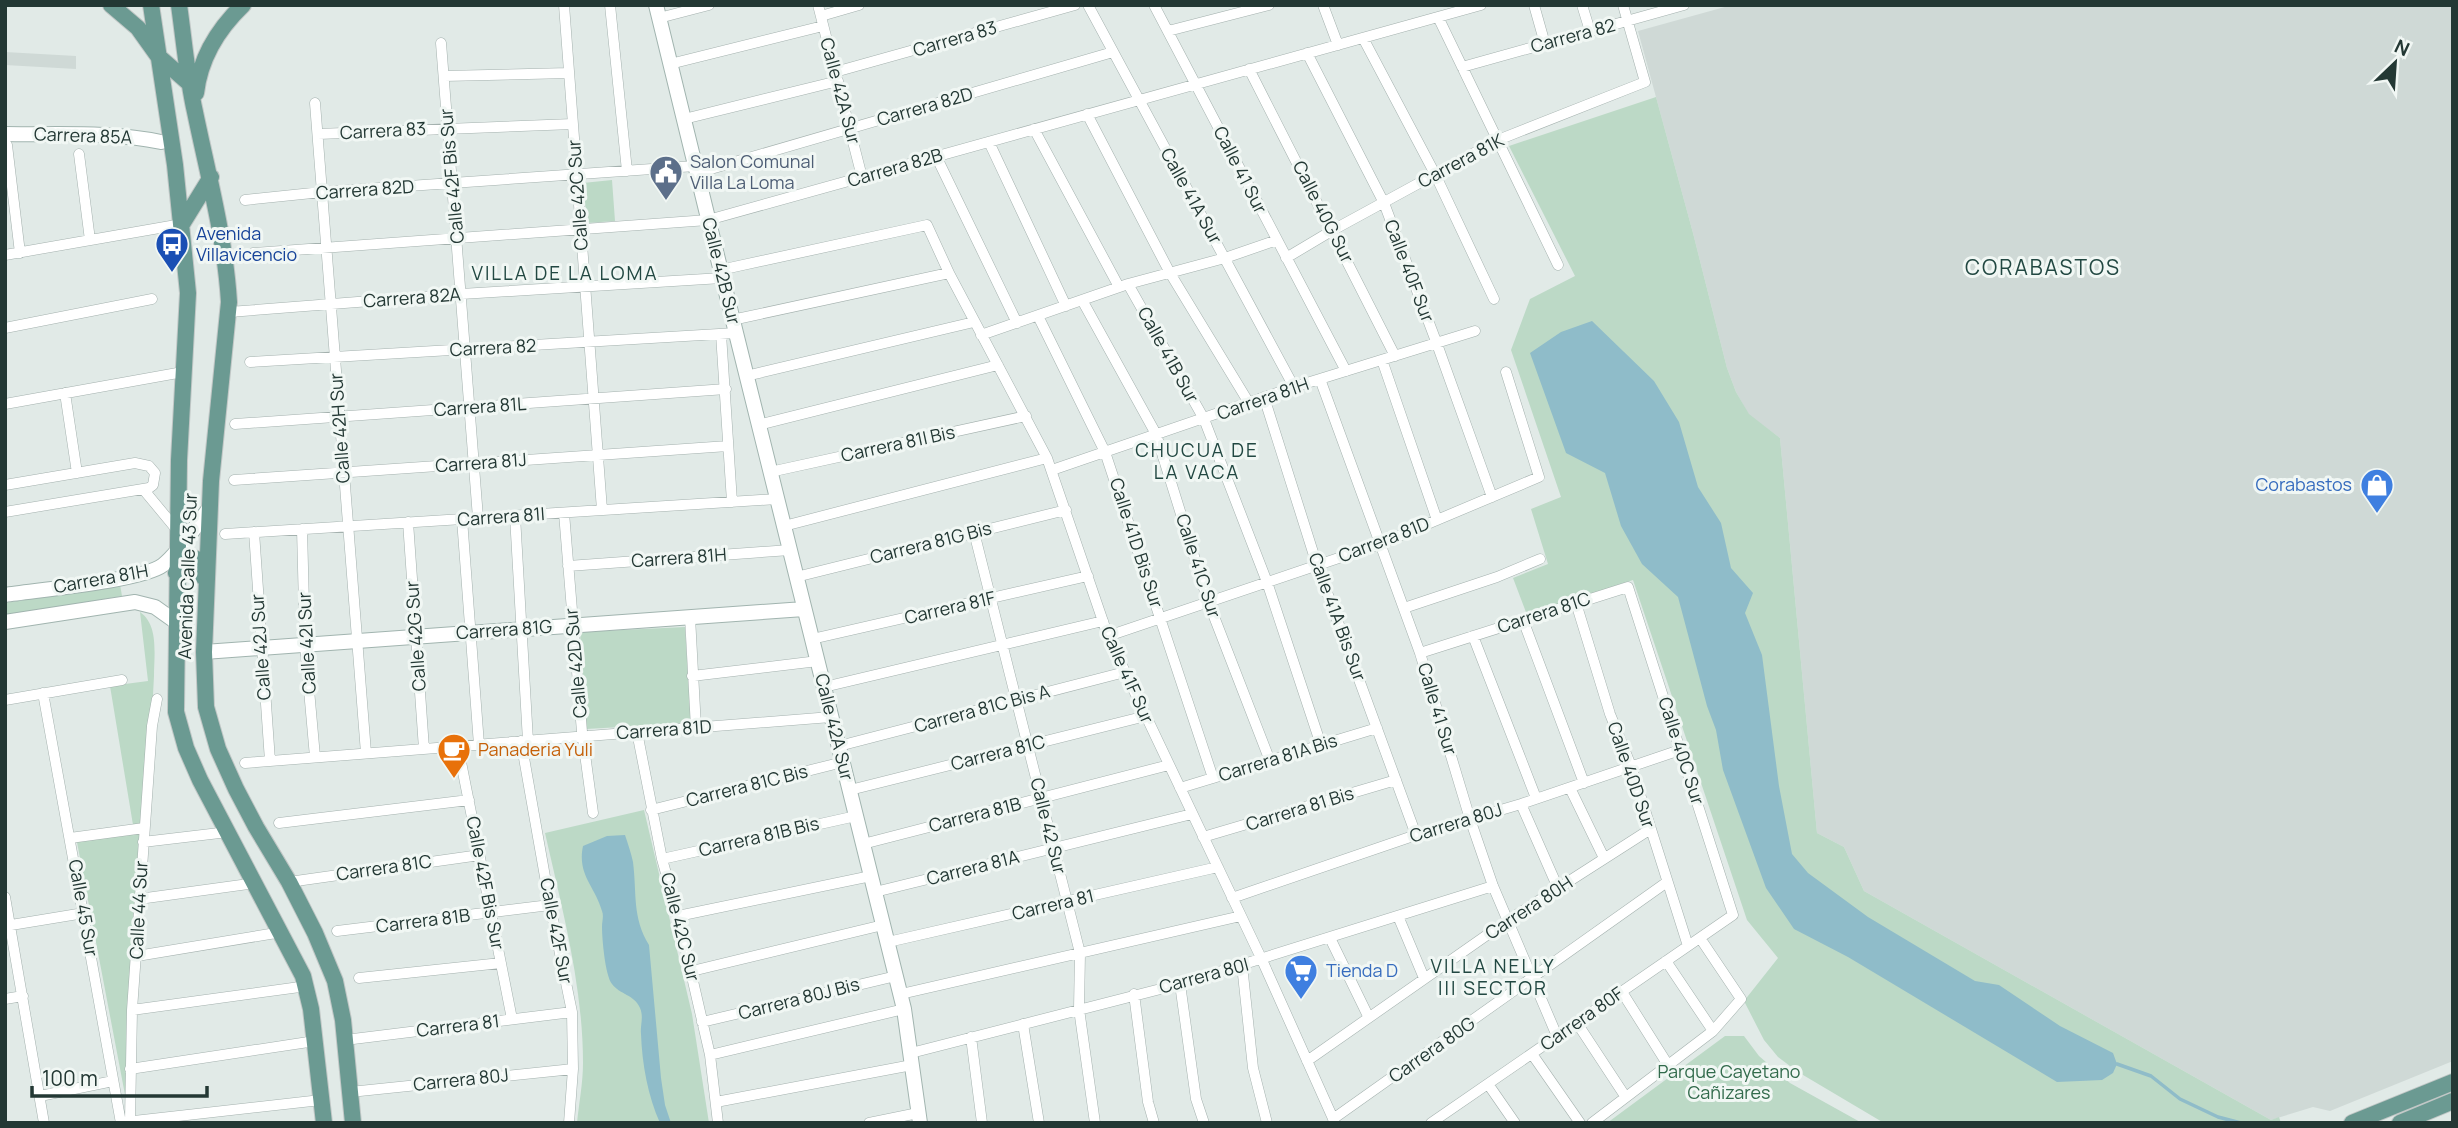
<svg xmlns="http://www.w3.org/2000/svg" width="2458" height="1128" viewBox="0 0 2458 1128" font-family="Manrope,sans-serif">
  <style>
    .built { fill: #cfd9d6 }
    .green { fill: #bcd9c6 }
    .water { fill: #8fbcc9 }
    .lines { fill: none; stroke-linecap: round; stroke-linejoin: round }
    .stream { stroke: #8fbcc9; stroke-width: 3.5 }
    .street-casing { stroke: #a4b1ae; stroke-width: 11 }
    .secondary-casing { stroke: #a1b4af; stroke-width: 16 }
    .primary-casing { stroke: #c1c7c6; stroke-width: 18 }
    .street { stroke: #fff; stroke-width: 10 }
    .secondary { stroke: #fff; stroke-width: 14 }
    .primary { stroke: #6b9a92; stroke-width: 16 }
    .labels { text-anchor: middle; stroke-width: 6; stroke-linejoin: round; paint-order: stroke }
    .street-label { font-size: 18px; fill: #233834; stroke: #f1f7f4 }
    .service-label { font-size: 18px; fill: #4e5e75; stroke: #f1f7f4; text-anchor: start }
    .transit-label { font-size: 18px; fill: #164399; stroke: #f1f7f4; text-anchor: start }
    .shop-label { font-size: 18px; fill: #366cbe; stroke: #f1f7f4; text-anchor: end }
    .food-label { font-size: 18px; fill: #c56008; stroke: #f1f7f4; text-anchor: start }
    .park-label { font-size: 18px; fill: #326b4c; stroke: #f1f7f4 }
    .neighbourhood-label { font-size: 19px; letter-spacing: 2px; fill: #224842; stroke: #f1f7f4 }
    .quarter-label { font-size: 21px; letter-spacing: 2px; fill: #224842; stroke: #f1f7f4 }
  </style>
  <rect width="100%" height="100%" fill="#e1eae7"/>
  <!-- built -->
  <path class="built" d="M 1732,5 L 2453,5 L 2453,1061 L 2330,1111 L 2313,1107 L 2271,1120 L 1864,891 L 1844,847 L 1817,833 L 1780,438 L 1749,415 L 1736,392 L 1727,368 L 1693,233 L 1638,31 Z
    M 5,52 L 76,56 L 76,69 L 5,65 Z"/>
  <!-- green -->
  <path class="green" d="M 1656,97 L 1693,233 L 1727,368 L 1736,392 L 1749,414 L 1780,438 L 1817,833 L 1844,847 L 1864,891 L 2271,1120 L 2279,1117 L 2281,1123 L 1884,1123 L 1798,1072 L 1778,1057 L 1764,1040 L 1744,1001 L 1778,958 L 1747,920 L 1633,580 L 1527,615 L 1513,578 L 1548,564 L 1531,509 L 1561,497 L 1511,350 L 1530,299 L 1575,276 L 1509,146 Z
    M 612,180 L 615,221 L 587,223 L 583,183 Z
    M 120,584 L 122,596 L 5,616 L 5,603 Z
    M 140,612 C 159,625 154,655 154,676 L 130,1121 L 76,837 L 134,831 L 110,686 L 148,681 Z
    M 685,627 L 691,723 L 586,729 L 580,632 Z
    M 644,810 L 692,1014 L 709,1123 L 577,1123 C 579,1103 583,1083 583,1063 C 583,986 562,908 545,833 Z
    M 1725,1036 L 1744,1036 L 1759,1056 L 1790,1083 L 1862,1123 L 1607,1123 Z"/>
  <!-- water -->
  <path class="water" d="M 1592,321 L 1654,381 L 1679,422 L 1698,487 L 1721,523 L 1731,568 L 1753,593 L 1745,613 L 1762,655 L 1779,786 L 1792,854 L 1808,873 L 1868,917 L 1975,981 L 1999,985 L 2060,1026 L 2113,1053 L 2117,1064 L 2113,1073 L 2102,1080 L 2057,1082 L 1848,957 L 1794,929 L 1766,888 L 1723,770 L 1716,730 L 1707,706 L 1678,597 L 1642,564 L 1621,526 L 1605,473 L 1566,453 L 1530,353 L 1561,332 Z
    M 625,835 C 628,844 631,853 633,862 C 637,894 632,917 649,945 L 661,1078 L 665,1105 L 671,1123 L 660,1123 C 648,1096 642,1064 641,1034 C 640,1025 644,1017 640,1008 C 635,995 619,994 612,984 C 605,975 602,938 602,927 C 602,921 604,916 602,911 C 595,886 577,875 583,846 L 607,836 Z"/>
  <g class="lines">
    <!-- stream -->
    <path class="stream" d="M 2117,1064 L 2151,1076 L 2180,1099 L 2218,1117 L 2241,1123"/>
    <defs>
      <path id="street" d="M 564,5 L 602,510
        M 610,5 L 627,171
        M 818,5 L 862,177
        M 1088,5 L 1294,387
        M 1154,5 L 1346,371
        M 1323,5 L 1338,45
        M 1534,5 L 1545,44
        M 1582,5 L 1590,31
        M 821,16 L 859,5
        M 1438,17 L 1558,265
        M 659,18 L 709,5
        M 1168,31 L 1269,5
        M 1363,38 L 1435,174 L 1494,299
        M 441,43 L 478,518
        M 1307,53 L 1384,203 L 1437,344 L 1492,497
        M 670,64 L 823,26
        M 1462,67 L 1684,5
        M 1249,69 L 1395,356
        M 835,72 L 1075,5
        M 444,76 L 569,73
        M 315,103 L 366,753
        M 1087,114 L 1170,273 L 1249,403
        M 684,119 L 838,81
        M 1034,129 L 1119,287
        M 318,134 L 573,124
        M 989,142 L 1066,306
        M 7,145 L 20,253
        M 79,154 L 90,240
        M 936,156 L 1017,323
        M 697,173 L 1113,52
        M 245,200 L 322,192 L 695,166
        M 253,253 L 708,220 L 1481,5
        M 5,255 L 182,224
        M 1286,258 L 1333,230 L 1498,140 L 1645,82 L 1623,5
        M 720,270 L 927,225 L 949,273 L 1047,458 L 1108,636 L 1262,960 L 1335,1123
        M 1128,284 L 1204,419 L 1267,582 L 1321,745
        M 1082,300 L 1156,434 L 1208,601 L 1270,761
        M 229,312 L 461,294 L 722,278
        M 1038,316 L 1105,452 L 1213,778
        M 732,320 L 949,273
        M 5,328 L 152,299
        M 721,334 L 732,502
        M 981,335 L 1128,284 L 1225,258 L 1277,240
        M 1382,360 L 1437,520
        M 250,362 L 736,333
        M 746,376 L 974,322
        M 1320,379 L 1420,653 L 1470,819 L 1493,886 L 1557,1036
        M 65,393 L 77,473
        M 1264,397 L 1317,565 L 1416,835
        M 5,404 L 183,372
        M 235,424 L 726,389
        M 758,425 L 998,365
        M 1052,470 L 1294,387 L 1475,331
        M 770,472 L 1026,416
        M 234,480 L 728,446
        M 5,485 L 135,463 L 149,466 L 155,473 L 153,485 L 149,488 L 5,512
        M 143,489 L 177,530
        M 564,513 L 582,732 L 593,813
        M 515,516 L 528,741
        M 462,519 L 479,745
        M 408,522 L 424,749
        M 784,526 L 1047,458
        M 302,529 L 305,645 L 315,757
        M 254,532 L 270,761
        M 974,532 L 1080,953 L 1079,1009 L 1095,1123
        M 225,534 L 777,499
        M 568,566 L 790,550
        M 796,577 L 1066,510
        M 1576,603 L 1610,714 L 1631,766 L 1688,946
        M 1404,608 L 1497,577 L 1540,559
        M 690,617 L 696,728
        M 1523,620 L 1584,783
        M 1108,636 L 1380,544 L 1539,477 L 1506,372
        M 1473,636 L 1536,798
        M 812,639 L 1088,576
        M 1420,653 L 1628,587 L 1733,915 L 1431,1123
        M 692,676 L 818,661
        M 824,687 L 1103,621
        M 43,693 L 121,1123
        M 5,700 L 122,680
        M 637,732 L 662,859 L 678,916 L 710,1055 L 718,1123
        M 521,741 L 550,905 L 572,1012 L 573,1069 L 569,1123
        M 839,746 L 1125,672
        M 458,747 L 512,1019
        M 245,763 L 831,717
        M 1180,788 L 1377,728
        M 1570,788 L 1604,858
        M 850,790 L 1146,716
        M 1521,804 L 1558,888
        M 651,810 L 843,762
        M 279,823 L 469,800
        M 1203,837 L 1396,780
        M 70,838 L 144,828
        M 143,842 L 228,832
        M 863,844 L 1169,765
        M 662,859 L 856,816
        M 289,882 L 480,855
        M 875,892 L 1192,814
        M 5,897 L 44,1123
        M 1232,898 L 1416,835 L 1521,804 L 1680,750
        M 139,899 L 256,883
        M 678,916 L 871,876
        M 1398,916 L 1424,978
        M 5,926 L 84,913
        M 337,931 L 550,905
        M 1330,938 L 1368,1016
        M 888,942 L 1218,867
        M 137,956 L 282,932
        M 1666,961 L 1713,1031
        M 1242,965 L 1253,1068 L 1267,1123
        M 692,971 L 883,925
        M 359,978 L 501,963
        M 1180,984 L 1196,1099 L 1204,1123
        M 1622,992 L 1668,1065
        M 901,994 L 1241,916
        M 1134,994 L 1148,1102 L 1154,1123
        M 5,999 L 23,996
        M 132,1010 L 307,986
        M 702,1022 L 896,976
        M 1577,1023 L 1625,1096
        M 1023,1024 L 1039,1123
        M 971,1037 L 982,1123
        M 345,1040 L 572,1012
        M 911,1053 L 1180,984 L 1493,886
        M 1532,1054 L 1580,1123
        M 710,1055 L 904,1009
        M 1307,1061 L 1507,921 L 1649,830
        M 130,1069 L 315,1041
        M 1488,1084 L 1515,1123
        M 350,1092 L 573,1069
        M 40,1096 L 113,1081
        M 716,1102 L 912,1065
        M 1333,1119 L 1667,882
        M 130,1121 L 132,1010 L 152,726 L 157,699
        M 125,1122 L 321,1100
        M 869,1123 L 918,1113
        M 1592,1123 L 1713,1031 L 1741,999 L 1700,938"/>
      <path id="secondary" d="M 656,5 L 736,333 L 904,1009 L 920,1123
        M 5,134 C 56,135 111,131 161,142
        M 5,595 C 37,590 142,581 163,565 C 178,554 198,523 210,507
        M 5,622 L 135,602 L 155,607 L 176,622
        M 204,652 L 804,609"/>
      <path id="primary" d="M 111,5 L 138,28 L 158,56 L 190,84
        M 151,5 L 175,165 L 188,293 L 179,460 L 176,712 L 186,748 L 200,780 L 303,976 L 311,1009 L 324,1123
        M 179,5 C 184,40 187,77 195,112 C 208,175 225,237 229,302 L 211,481 L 204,652 L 206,707 L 218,749 L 236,789 L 256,827 L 289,882 L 315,933 L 335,981 L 343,1020 L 353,1123
        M 196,93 C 200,59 218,29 243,5
        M 182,224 L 211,177
        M 176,573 C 180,561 183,554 197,559 L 204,578
        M 2352,1123 L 2453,1082
        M 2400,1123 L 2453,1101"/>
    </defs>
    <!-- street casing -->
    <use href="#street" class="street-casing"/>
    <!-- secondary casing -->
    <use href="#secondary" class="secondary-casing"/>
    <!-- primary casing -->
    <use href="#primary" class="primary-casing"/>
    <!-- street -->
    <use href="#street" class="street"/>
    <!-- secondary -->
    <use href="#secondary" class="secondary"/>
    <!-- primary -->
    <use href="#primary" class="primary"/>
  </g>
  <!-- icons -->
  <defs>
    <symbol id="civic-pin" viewBox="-11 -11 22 30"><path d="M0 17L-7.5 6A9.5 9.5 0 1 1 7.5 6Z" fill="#5c6f8a" stroke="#f1f7f4"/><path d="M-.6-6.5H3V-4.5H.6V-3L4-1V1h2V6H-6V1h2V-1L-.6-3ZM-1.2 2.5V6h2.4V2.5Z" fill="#fff"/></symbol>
    <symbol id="bus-pin" viewBox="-11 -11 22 30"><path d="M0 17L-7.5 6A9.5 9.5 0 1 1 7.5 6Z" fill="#1a4fb4" stroke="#f1f7f4"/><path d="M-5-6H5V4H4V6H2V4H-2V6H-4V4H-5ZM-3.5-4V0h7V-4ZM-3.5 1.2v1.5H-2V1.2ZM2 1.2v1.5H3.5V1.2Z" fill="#fff"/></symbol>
    <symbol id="shop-pin" viewBox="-11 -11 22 30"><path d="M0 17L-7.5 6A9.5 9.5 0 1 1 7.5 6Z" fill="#3f7fe0" stroke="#f1f7f4"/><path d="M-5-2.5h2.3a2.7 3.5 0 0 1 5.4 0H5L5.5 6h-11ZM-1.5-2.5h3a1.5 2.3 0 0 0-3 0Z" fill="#fff"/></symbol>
    <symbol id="cafe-pin" viewBox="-11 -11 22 30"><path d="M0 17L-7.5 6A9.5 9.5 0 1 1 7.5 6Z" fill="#e8710a" stroke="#f1f7f4"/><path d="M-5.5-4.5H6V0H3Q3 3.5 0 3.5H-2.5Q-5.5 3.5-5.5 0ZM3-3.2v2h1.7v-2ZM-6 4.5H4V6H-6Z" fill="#fff"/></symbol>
    <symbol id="supermarket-pin" viewBox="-11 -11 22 30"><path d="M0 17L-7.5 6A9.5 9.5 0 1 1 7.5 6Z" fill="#3f7fe0" stroke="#f1f7f4"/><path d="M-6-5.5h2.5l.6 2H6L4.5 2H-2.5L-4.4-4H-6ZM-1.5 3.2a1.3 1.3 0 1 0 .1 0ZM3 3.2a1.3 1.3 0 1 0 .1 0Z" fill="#fff"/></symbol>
  </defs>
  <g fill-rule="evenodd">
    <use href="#civic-pin" x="647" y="153" width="38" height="52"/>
    <use href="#bus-pin" x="153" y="225" width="38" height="52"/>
    <use href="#shop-pin" x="2358" y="466" width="38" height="52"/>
    <use href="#cafe-pin" x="435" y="731" width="38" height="52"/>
    <use href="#supermarket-pin" x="1282" y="952" width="38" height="52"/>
  </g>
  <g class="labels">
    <!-- street labels -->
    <g class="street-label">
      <text transform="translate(1573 36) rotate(-15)" y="6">Carrera 82</text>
      <text transform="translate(955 39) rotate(-16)" y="6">Carrera 83</text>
      <text transform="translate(840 91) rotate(75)" y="6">Calle 42A Sur</text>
      <text transform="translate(925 107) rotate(-16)" y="6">Carrera 82D</text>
      <text transform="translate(383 131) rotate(-3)" y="6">Carrera 83</text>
      <text transform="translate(83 136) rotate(2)" y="6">Carrera 85A</text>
      <text transform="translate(1461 161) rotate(-28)" y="6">Carrera 81K</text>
      <text transform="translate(895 168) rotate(-16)" y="6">Carrera 82B</text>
      <text transform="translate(1240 170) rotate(63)" y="6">Calle 41 Sur</text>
      <text transform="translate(452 176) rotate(-95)" y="6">Calle 42F Bis Sur</text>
      <text transform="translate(365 190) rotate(-4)" y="6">Carrera 82D</text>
      <text transform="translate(578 195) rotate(-94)" y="6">Calle 42C Sur</text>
      <text transform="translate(1191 196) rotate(61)" y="6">Calle 41A Sur</text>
      <text transform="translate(1323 212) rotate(63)" y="6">Calle 40G Sur</text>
      <text transform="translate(721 271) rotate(76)" y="6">Calle 42B Sur</text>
      <text transform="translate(1409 271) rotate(69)" y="6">Calle 40F Sur</text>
      <text transform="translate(412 298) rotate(-4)" y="6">Carrera 82A</text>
      <text transform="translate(493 348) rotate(-3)" y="6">Carrera 82</text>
      <text transform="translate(1168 355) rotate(61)" y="6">Calle 41B Sur</text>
      <text transform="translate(1263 399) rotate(-19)" y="6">Carrera 81H</text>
      <text transform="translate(480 407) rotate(-4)" y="6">Carrera 81L</text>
      <text transform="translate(340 428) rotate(-94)" y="6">Calle 42H Sur</text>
      <text transform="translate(898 444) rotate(-12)" y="6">Carrera 81I Bis</text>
      <text transform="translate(481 463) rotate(-4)" y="6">Carrera 81J</text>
      <text transform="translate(501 517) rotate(-4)" y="6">Carrera 81I</text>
      <text transform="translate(1384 540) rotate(-21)" y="6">Carrera 81D</text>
      <text transform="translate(931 543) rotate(-14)" y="6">Carrera 81G Bis</text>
      <text transform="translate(1136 543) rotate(72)" y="6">Calle 41D Bis Sur</text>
      <text transform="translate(679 558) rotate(-4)" y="6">Carrera 81H</text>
      <text transform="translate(1198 566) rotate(72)" y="6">Calle 41C Sur</text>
      <text transform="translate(188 576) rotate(-88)" y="6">Avenida Calle 43 Sur</text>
      <text transform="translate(101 579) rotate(-10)" y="6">Carrera 81H</text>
      <text transform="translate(950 608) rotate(-13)" y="6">Carrera 81F</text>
      <text transform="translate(1544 613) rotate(-18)" y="6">Carrera 81C</text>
      <text transform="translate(1337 617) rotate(70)" y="6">Calle 41A Bis Sur</text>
      <text transform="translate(504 630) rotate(-4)" y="6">Carrera 81G</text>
      <text transform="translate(416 636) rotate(-94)" y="6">Calle 42G Sur</text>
      <text transform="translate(307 643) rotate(-93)" y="6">Calle 42I Sur</text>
      <text transform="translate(261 647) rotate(-94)" y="6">Calle 42J Sur</text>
      <text transform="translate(576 663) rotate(-95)" y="6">Calle 42D Sur</text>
      <text transform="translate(1127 675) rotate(66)" y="6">Calle 41F Sur</text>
      <text transform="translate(982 709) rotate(-15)" y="6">Carrera 81C Bis A</text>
      <text transform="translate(1437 709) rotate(73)" y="6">Calle 41 Sur</text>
      <text transform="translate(834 727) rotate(76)" y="6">Calle 42A Sur</text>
      <text transform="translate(664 730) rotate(-4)" y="6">Carrera 81D</text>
      <text transform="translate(1681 751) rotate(72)" y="6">Calle 40C Sur</text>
      <text transform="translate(998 753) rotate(-14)" y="6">Carrera 81C</text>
      <text transform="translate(1278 758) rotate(-17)" y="6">Carrera 81A Bis</text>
      <text transform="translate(1631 775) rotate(71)" y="6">Calle 40D Sur</text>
      <text transform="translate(747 786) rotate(-14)" y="6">Carrera 81C Bis</text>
      <text transform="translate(1300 809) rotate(-17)" y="6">Carrera 81 Bis</text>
      <text transform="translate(975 815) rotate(-14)" y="6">Carrera 81B</text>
      <text transform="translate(1456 823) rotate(-17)" y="6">Carrera 80J</text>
      <text transform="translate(1048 826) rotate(76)" y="6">Calle 42 Sur</text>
      <text transform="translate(759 837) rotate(-13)" y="6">Carrera 81B Bis</text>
      <text transform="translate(384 868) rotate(-8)" y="6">Carrera 81C</text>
      <text transform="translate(973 868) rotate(-14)" y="6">Carrera 81A</text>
      <text transform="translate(485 883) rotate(79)" y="6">Calle 42F Bis Sur</text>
      <text transform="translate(1053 905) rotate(-13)" y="6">Carrera 81</text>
      <text transform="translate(83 908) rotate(80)" y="6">Calle 45 Sur</text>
      <text transform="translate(1529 908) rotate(-33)" y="6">Carrera 80H</text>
      <text transform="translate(139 910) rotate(-87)" y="6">Calle 44 Sur</text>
      <text transform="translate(423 921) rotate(-7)" y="6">Carrera 81B</text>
      <text transform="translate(680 927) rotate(76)" y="6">Calle 42C Sur</text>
      <text transform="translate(556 931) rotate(79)" y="6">Calle 42F Sur</text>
      <text transform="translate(1204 976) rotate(-15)" y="6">Carrera 80I</text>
      <text transform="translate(799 999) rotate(-14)" y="6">Carrera 80J Bis</text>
      <text transform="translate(1582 1019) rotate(-35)" y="6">Carrera 80F</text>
      <text transform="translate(458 1026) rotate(-7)" y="6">Carrera 81</text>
      <text transform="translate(1432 1050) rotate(-35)" y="6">Carrera 80G</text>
      <text transform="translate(461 1080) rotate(-6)" y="6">Carrera 80J</text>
    </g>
    <!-- service labels -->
    <g class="service-label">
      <text x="690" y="168">Salon Comunal<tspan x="690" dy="21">Villa La Loma</tspan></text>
    </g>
    <!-- transit labels -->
    <g class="transit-label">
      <text x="196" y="240">Avenida<tspan x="196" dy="21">Villavicencio</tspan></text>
    </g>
    <!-- shop labels -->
    <g class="shop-label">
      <text x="2352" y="491">Corabastos</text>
      <text x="1326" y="977" text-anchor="start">Tienda D</text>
    </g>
    <!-- food labels -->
    <g class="food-label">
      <text x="478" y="756">Panaderia Yuli</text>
    </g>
    <!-- park labels -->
    <g class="park-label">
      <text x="1729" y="1078">Parque Cayetano<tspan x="1729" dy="21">Cañizares</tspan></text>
    </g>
    <!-- neighbourhood labels -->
    <g class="neighbourhood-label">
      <text x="565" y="280">VILLA DE LA LOMA</text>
      <text x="1197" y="457">CHUCUA DE<tspan x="1197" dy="22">LA VACA</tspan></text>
      <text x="1493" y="973">VILLA NELLY<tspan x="1493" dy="22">III SECTOR</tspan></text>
    </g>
    <!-- quarter labels -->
    <g class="quarter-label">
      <text x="2043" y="275">CORABASTOS</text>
    </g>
  </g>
  <!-- border -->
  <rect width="2458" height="1128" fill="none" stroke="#233834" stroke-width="14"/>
  <!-- north arrow -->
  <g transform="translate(2395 63) rotate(25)" stroke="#f1f7f4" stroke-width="5" paint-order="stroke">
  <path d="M0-5L12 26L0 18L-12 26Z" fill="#233834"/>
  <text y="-10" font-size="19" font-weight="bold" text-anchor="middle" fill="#233834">N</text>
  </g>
  <!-- scale -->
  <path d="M32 1086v10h175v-10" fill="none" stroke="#233834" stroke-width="3.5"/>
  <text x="42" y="1086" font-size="21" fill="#233834" stroke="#f1f7f4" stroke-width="5" paint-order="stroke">100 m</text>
</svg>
